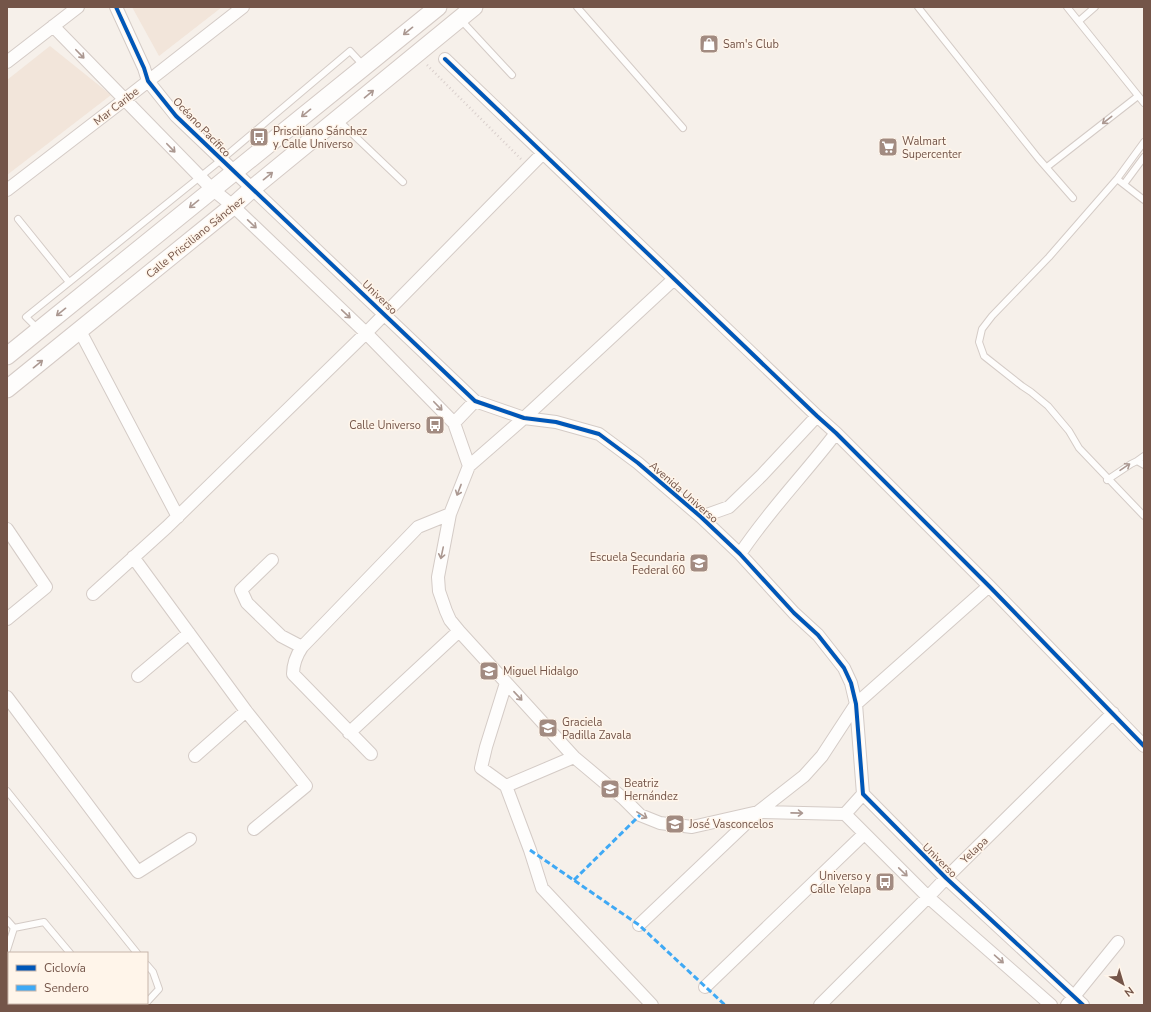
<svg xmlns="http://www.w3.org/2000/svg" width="1151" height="1012" viewBox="0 0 1151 1012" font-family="'Nunito Sans',sans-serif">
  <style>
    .residential { fill: #f2e5da }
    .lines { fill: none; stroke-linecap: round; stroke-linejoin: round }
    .service-casing { stroke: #d4cbc6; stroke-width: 8 }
    .minor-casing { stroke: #d4cbc6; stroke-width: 14 }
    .secondary-casing { stroke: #d5cbc6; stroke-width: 19 }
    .path { stroke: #dad0cd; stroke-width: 2.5; stroke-dasharray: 1 3; stroke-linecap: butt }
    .service { stroke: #fefdfc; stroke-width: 6 }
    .minor { stroke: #fefdfc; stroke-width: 12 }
    .secondary { stroke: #fefdfc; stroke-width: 17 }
    .quiet { stroke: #3fa9f5; stroke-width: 3; stroke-dasharray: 6 3; stroke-linecap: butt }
    .cycleway-casing { stroke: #fff5ea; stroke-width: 6 }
    .cycleway { stroke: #0057b8; stroke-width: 4 }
    .oneway { stroke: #ab9891 }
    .labels { text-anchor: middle; stroke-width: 3; stroke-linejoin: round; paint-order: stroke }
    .poi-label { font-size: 11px; fill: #745549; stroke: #fff5ea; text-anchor: start }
    .street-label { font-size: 11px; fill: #745549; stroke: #fff5ea }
  </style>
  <rect width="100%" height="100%" fill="#f6f0ea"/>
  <!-- residential -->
  <path class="residential" d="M 132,7 L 222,7 L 159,56 Z
    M 50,46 L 111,95 L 7,175 L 7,80 Z"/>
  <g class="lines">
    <defs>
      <path id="service" d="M 577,7 L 683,128
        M 918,7 L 1038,158 L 1073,198
        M 1067,7 L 1144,103
        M 460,19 L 512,75
        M 1079,21 L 1095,7
        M 338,120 L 403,182
        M 1047,167 L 1138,96
        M 1117,179 L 1144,142
        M 1124,184 L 1144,157
        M 1144,200 L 1117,179 L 1049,257 L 992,316 L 982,329 L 979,342 L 984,356 L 1022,386 L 1031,392 L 1048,406 L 1069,431 L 1079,448 L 1144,516
        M 18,219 L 69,282
        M 38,329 L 26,317 L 221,160 L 350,51 L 363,65
        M 1137,461 L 1144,456
        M 1107,480 L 1131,464 L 1137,461 L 1144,465
        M 7,791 L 137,953
        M 7,920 L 14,928
        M 14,928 L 44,922 L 70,953
        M 7,950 L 14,928
        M 7,961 L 9,963
        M 147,965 L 153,972 L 159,989 L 147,1002"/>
      <path id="minor" d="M 116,7 L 144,68 L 148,81 L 176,116 L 475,401 L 524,418 L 556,422 L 599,434 L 638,463 L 701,517 L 740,554 L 794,613 L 818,635 L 844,668 L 851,683 L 856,704 L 863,794 L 946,878 L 1083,1005
        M 53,26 L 212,189 L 233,206 L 366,333 L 454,423 L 469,466
        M 445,59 L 817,416 L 836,433 L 989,586 L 1144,746
        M 7,62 L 78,7
        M 7,190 L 124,100 L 243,7
        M 674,279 L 524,418 L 469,466 L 450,514 L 438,577 L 439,591 L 446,611 L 450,620 L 459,631 L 574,757 L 624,799 L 640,815 L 660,823 L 692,827 L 758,812 L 845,814 L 928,897 L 1051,1005
        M 80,331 L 178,517
        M 454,423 L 475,401
        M 701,517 L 729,507 L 762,475 L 817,416
        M 7,529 L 46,587 L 7,619
        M 740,554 C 769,510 805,474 836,433
        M 133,557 L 246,711 L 306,786 L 254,829
        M 272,560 L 241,590 L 247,603 L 281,636 L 302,647
        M 93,594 L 167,527 L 366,333 L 543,153
        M 138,676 L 189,633
        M 506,683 L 486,747 L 481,768 L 506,786
        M 7,697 L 138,872 L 190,839
        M 349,733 L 459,631
        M 371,754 L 293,674 C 293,664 296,656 302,647 L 418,527 L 450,514
        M 195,756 L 246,711
        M 574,757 L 506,786 L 530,850 L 542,888 L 652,1005
        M 845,814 L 863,794
        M 639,925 L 758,812 L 804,776 L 822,756 L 856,704 L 989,586
        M 705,987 L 864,834
        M 820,1005 L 928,897 L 946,878 L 1113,713
        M 1067,1005 L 1118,942"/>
      <path id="secondary" d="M 7,356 L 438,7
        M 7,389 L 233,206 L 253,188 L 474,7"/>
    </defs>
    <!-- service casing -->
    <use href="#service" class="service-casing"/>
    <!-- minor casing -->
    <use href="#minor" class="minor-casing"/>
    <!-- secondary casing -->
    <use href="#secondary" class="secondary-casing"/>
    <!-- path -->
    <path class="path" d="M 427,65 L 521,159"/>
    <!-- service -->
    <use href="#service" class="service"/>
    <!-- minor -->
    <use href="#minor" class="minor"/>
    <!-- secondary -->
    <use href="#secondary" class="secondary"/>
    <!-- quiet -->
    <path class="quiet" d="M 530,850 L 639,925 L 725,1005
      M 574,880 L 640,815"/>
    <defs>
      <path id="cycleway" d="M 116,7 L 144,68 L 148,81 L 176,116 L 475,401 L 524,418 L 556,422 L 599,434 L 638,463 L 701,517 L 740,554 L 794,613 L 818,635 L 844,668 L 851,683 L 856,704 L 863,794 L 946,878 L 1083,1005
        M 445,59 L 817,416 L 836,433 L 989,586 L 1144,746"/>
    </defs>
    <!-- cycleway casing -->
    <use href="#cycleway" class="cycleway-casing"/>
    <!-- cycleway -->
    <use href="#cycleway" class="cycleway"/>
  </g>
  <!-- one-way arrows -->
  <defs><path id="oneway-shaft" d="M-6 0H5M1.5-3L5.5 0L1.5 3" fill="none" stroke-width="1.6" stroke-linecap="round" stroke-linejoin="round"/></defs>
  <g class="oneway">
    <use href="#oneway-shaft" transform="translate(408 31) rotate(141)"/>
    <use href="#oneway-shaft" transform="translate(80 54) rotate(46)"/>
    <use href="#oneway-shaft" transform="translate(369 94) rotate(-40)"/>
    <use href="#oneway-shaft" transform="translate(306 113) rotate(141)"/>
    <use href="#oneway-shaft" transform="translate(1107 120) rotate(142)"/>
    <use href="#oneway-shaft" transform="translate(171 148) rotate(46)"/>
    <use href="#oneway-shaft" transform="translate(268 176) rotate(-39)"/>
    <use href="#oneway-shaft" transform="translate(194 204) rotate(141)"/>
    <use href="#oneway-shaft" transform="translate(252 224) rotate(43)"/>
    <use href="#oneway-shaft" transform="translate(61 312) rotate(141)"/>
    <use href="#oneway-shaft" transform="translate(346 314) rotate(43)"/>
    <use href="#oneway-shaft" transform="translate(38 364) rotate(-39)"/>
    <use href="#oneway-shaft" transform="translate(438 406) rotate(46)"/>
    <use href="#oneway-shaft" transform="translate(1125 467) rotate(-34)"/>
    <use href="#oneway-shaft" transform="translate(459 490) rotate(111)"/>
    <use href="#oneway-shaft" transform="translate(442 553) rotate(102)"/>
    <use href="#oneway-shaft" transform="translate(518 696) rotate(47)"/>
    <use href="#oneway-shaft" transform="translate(797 813) rotate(1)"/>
    <use href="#oneway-shaft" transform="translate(642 815) rotate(31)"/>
    <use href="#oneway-shaft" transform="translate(903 872) rotate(44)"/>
    <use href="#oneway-shaft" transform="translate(999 959) rotate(41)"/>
  </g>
  <!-- icons -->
  <defs>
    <symbol id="shop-square" viewBox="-11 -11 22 22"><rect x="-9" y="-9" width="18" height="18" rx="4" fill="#a28b81" stroke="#fff5ea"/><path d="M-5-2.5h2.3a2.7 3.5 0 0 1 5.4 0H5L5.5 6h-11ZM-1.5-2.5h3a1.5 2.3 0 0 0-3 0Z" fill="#fff"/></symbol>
    <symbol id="bus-square" viewBox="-11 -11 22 22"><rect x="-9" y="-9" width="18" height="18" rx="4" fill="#a28b81" stroke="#fff5ea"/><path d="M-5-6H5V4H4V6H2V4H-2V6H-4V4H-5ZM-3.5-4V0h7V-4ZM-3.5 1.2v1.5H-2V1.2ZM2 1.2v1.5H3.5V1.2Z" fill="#fff"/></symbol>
    <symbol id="supermarket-square" viewBox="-11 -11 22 22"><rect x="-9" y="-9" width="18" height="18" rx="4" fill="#a28b81" stroke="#fff5ea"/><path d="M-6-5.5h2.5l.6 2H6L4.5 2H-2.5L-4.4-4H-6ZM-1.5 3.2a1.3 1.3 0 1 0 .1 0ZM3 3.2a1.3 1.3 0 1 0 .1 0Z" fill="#fff"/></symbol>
    <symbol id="school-square" viewBox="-11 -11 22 22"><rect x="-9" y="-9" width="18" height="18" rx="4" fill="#a28b81" stroke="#fff5ea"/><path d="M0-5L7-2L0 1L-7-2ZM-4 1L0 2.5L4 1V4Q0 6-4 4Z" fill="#fff"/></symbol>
  </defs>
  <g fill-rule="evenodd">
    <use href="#shop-square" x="698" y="33" width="22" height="22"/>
    <use href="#bus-square" x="248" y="126" width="22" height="22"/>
    <use href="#supermarket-square" x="877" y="136" width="22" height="22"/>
    <use href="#bus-square" x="424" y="414" width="22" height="22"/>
    <use href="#school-square" x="688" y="552" width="22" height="22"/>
    <use href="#school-square" x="478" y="660" width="22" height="22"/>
    <use href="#school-square" x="537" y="717" width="22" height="22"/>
    <use href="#school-square" x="599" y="778" width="22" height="22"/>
    <use href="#school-square" x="664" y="813" width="22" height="22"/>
    <use href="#bus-square" x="874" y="871" width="22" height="22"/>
  </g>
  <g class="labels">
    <!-- poi labels -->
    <g class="poi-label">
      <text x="723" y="48">Sam's Club</text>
      <text x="273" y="135">Prisciliano Sánchez<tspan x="273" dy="13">y Calle Universo</tspan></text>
      <text x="902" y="145">Walmart<tspan x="902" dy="13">Supercenter</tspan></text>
      <text x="421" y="429" text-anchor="end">Calle Universo</text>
      <text x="685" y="561" text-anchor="end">Escuela Secundaria<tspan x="685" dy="13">Federal 60</tspan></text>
      <text x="503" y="675">Miguel Hidalgo</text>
      <text x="562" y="726">Graciela<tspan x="562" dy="13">Padilla Zavala</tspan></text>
      <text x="624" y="787">Beatriz<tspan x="624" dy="13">Hernández</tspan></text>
      <text x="689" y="828">José Vasconcelos</text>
      <text x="871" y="880" text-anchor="end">Universo y<tspan x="871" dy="13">Calle Yelapa</tspan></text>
    </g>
    <!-- street labels -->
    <g class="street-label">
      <text transform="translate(116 106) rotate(-38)" y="4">Mar Caribe</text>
      <text transform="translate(202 127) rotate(46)" y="4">Océano Pacífico</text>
      <text transform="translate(195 237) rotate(-39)" y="4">Calle Prisciliano Sánchez</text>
      <text transform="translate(380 297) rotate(44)" y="4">Universo</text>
      <text transform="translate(684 492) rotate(41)" y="4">Avenida Universo</text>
      <text transform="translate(974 850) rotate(-44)" y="4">Yelapa</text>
      <text transform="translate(940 860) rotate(45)" y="4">Universo</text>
    </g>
  </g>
  <!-- border -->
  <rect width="1151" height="1012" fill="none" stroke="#745549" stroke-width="16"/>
  <!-- legend -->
  <rect x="8" y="952" width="140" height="52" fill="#fff5ea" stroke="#c7b5aa"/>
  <rect x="16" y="965" width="20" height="6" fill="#0057b8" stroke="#c7b5aa"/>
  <text x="44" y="972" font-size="12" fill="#745549">Ciclovía</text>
  <rect x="16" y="985" width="20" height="6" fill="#3fa9f5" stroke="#c7b5aa"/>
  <text x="44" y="992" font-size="12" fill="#745549">Sendero</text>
  <!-- north arrow -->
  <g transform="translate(1123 984) rotate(142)" stroke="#fff5ea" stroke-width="3" paint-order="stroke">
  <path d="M0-3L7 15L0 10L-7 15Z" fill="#745549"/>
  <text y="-6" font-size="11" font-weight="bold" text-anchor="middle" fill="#745549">N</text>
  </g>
</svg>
